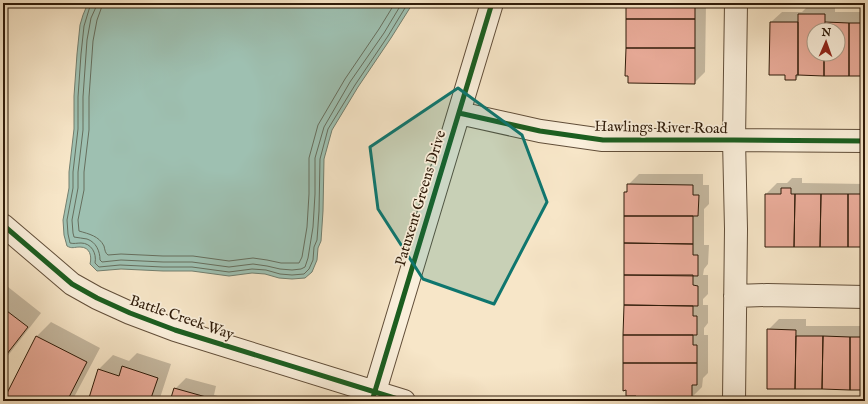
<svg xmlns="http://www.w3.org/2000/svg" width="868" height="404" viewBox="0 0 868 404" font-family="'IM FELL English',serif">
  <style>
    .water { fill: #9ec0b1; stroke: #727e6e }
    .shadow { fill: #0003; fill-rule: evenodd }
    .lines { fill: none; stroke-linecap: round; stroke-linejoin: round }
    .shore { stroke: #666e5d; stroke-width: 1 }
    .building { fill: #eaac9a; stroke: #2f1b09 }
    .minor-casing { stroke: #614e39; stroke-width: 24 }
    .minor { stroke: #faefdb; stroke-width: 22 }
    .cycleway-casing { stroke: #faefdb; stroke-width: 8 }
    .cycleway { stroke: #1b5e20; stroke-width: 5 }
    .marked { fill: #0f766e; fill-opacity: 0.2; stroke: #0f766e; stroke-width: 3; stroke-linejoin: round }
    .labels { text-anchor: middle; stroke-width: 3.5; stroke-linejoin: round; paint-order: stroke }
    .street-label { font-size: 15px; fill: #2f1b09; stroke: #faefdb }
  </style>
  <rect width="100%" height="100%" fill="#f7e6c8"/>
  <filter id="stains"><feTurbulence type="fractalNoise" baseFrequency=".005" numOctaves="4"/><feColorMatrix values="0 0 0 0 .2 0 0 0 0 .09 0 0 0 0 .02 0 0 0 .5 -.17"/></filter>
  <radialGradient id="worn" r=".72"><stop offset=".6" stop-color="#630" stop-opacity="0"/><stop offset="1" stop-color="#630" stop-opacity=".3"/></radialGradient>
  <!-- water -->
  <path class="water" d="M 88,3 L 413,3 L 391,38 L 358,87 L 332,130 L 324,159 L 323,211 L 321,241 L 318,248 L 317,260 L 312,272 L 305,278 L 292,279 L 279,278 L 265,274 L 252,273 L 229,276 L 192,271 L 163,271 L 121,269 L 97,271 L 90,264 C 92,256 90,247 80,247 C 74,247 72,249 67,246 L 64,235 L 63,220 L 69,188 L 69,172 L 74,129 L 74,96 L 77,54 L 80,25 L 83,15 Z"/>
  <!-- shadow -->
  <path class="shadow" d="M 627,3 L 706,3 L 705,72 L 694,83 Z
    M 835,3 L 835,12 L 865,12 L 865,75 L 800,74 L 796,79 L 786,74 L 771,22 L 782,12 L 802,12 L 810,4 ZM 814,30 L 838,30 L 838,54 L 814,54 Z
    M 639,174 L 703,174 L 703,185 L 709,185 L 709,204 L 704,209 L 704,245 L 709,245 L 708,264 L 704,269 L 703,275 L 708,275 L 708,294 L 703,299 L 703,305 L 708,305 L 708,323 L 704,328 L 704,335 L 708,335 L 708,373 L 703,378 L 702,387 L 692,397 L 637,395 L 627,389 L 624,389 L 625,192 L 628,190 L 628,185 Z
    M 792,178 L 802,178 L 802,183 L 865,184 L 865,246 L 766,194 L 777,183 L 787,183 Z
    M 3,283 L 41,313 L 3,362 Z
    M 779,319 L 806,319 L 806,326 L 865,326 L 865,388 L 768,388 L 768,330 Z
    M 51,322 L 100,348 L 72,401 L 4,401 L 37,336 Z
    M 137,353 L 171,364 L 159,401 L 89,401 L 99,369 L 113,355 L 129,361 Z
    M 186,378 L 216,386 L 214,395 L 233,400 L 233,401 L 171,401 L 175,389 Z
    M 255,397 L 268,401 L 251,401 Z"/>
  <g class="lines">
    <!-- shore -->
    <path class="shore" d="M 91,3 L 84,26 L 81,54 L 78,97 L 78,129 L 73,172 L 73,188 L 67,220 L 68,234 L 70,243 C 74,244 77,243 81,243 C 91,243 97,253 95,263 L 99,267 L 120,265 L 163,267 L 192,267 L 229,272 L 252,269 L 266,270 L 280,274 L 292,275 L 304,274 L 309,269 L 313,260 L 314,247 L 317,240 L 319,211 L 320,159 L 328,129 L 355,85 L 388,36 L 408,3
      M 96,3 L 96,7 L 91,18 L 87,40 L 83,97 L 83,130 L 78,172 L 78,188 L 72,220 L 73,233 L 74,237 C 78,238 83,238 87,239 C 96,242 100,251 100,260 L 102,262 L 121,260 L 163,262 L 192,262 L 229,267 L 253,264 L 267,266 L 280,269 L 292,270 L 301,269 L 305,267 L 308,258 L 313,227 L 315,194 L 315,158 L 324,127 L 350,82 L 384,33 L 402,3
      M 102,3 L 101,9 L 97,20 L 93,41 L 89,97 L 89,130 L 84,172 L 84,190 L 78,220 L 79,231 C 89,234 99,236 104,246 C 105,250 105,253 108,255 L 121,254 L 163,256 L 193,256 L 229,261 L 253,258 L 267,260 L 281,263 L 299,263 L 302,257 L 307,227 L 309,194 L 309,158 L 318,125 L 345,79 L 379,29 L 395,3"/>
  </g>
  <!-- building -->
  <path class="building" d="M 626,3 L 695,3 L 695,19 L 626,19 Z
    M 798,14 L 825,14 L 825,30 L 814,30 L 814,54 L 824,54 L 824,76 L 798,75 Z
    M 626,19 L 695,19 L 695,48 L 626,48 Z
    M 770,22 L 798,22 L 798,75 L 796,75 L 796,80 L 785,80 L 785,75 L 769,75 Z
    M 825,22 L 849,23 L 849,76 L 824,76 L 824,54 L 838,54 L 838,30 L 825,30 Z
    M 849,23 L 865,23 L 865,76 L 849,76 Z
    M 626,48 L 695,48 L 695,84 L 628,83 L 628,76 L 625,76 Z
    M 627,184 L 693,185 L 693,195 L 699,195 L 698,216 L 624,216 L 624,192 L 627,192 Z
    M 781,188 L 791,188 L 791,194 L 795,194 L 794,247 L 765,247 L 765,194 L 781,194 Z
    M 795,194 L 821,194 L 820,247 L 794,247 Z
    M 821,194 L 848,194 L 848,247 L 820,247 Z
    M 848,194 L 865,194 L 865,247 L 848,247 Z
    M 624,216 L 693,216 L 693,244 L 624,243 Z
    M 624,243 L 693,244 L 693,255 L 698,255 L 698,276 L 624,275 Z
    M 624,275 L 693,275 L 693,285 L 698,286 L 698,306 L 624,305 Z
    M 624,305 L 693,306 L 693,316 L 697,316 L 697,335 L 623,335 Z
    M 3,308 L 28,327 L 3,359 Z
    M 767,329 L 796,330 L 795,389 L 767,389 Z
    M 623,335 L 693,335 L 693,345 L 697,345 L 697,363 L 623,363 Z
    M 36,336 L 87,362 L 67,401 L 3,401 Z
    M 796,336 L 823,336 L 822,389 L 795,389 Z
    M 823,336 L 850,337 L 850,390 L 822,389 Z
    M 850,337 L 865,337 L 865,390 L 850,390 Z
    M 623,363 L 697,363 L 697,385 L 692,385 L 692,398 L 636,398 L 636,396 L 626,396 L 626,390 L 623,391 Z
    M 122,366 L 158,378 L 150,401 L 88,401 L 98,369 L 119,376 Z
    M 174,388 L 206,397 L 205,401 L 170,401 Z"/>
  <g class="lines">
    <defs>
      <path id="minor" d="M 459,113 L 540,131 L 603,140 L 734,140 L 865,141
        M 3,225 L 72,284 L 97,298 L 130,313 L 175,330 L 404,401
        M 735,296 L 767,295 L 865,297
        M 372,401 L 492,3
        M 734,401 L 736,229 L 734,140 L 736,3"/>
    </defs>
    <!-- minor casing -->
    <use href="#minor" class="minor-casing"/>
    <!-- minor -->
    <use href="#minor" class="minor"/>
    <defs>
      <path id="cycleway" d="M 459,113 L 540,131 L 603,140 L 734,140 L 865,141
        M 3,225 L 72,284 L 97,298 L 130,313 L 175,330 L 404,401
        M 372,401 L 492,3"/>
    </defs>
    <!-- cycleway casing -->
    <use href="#cycleway" class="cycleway-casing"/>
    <!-- cycleway -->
    <use href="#cycleway" class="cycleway"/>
  </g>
  <!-- marked area -->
  <path class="marked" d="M 458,88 L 522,135 L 547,202 L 494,304 L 423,279 L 378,209 L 370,147 Z"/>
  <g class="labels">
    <!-- street labels -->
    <g class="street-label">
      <text transform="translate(661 127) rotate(1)" y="5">Hawlings River Road</text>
      <text transform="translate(420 198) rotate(-73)" y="5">Patuxent Greens Drive</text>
      <text transform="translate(182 317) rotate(19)" y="5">Battle Creek Way</text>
    </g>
  </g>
  <!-- margin -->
  <rect width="868" height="404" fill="none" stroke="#f7e6c8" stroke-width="16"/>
  <rect x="4" y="4" width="860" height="396" fill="none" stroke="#2f1b09" stroke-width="2"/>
  <rect x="8" y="8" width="852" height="388" fill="none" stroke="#2f1b09"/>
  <!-- north arrow -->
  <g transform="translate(826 42) rotate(2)"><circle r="19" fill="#faefdb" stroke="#a99a87"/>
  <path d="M0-3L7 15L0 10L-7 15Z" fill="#8f2418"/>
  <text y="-6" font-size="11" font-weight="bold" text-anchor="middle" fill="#2f1b09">N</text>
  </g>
  <rect width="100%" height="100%" filter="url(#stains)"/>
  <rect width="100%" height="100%" fill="url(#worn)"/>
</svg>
